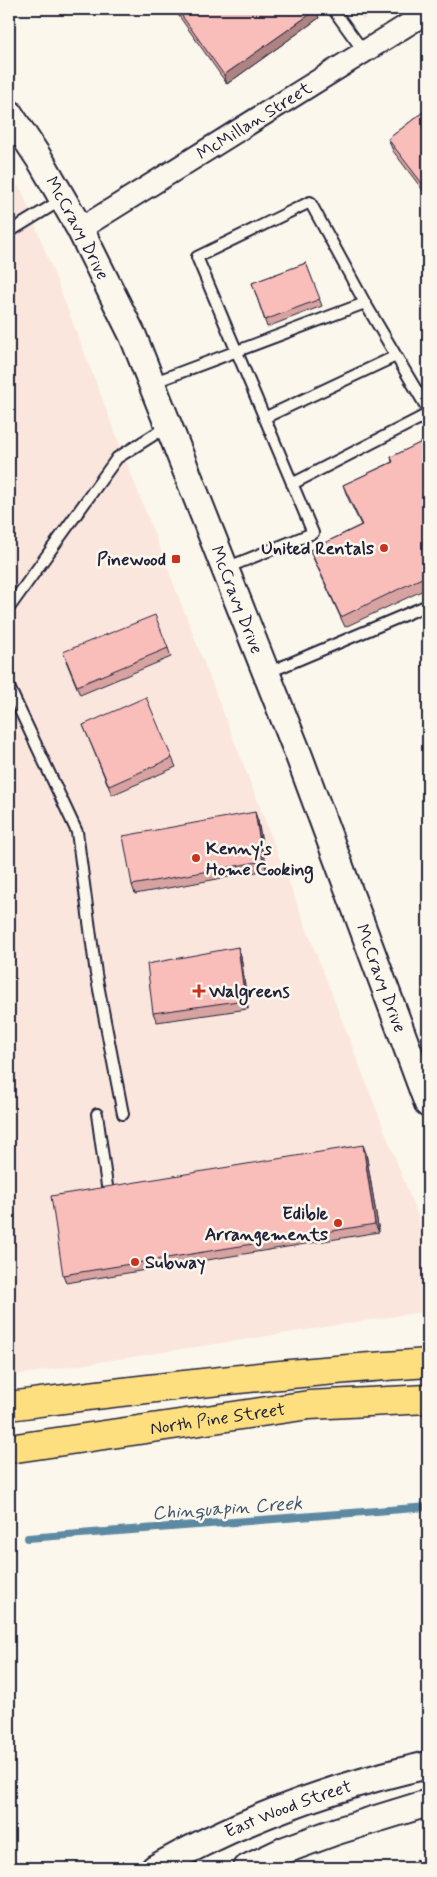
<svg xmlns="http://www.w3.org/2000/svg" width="437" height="1877" viewBox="0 0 437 1877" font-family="Mynerve,sans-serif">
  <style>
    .built { fill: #fae6dd }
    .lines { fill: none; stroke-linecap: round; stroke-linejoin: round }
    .stream { stroke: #5d8aa2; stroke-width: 8 }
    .service-casing { stroke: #22223b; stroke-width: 14 }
    .minor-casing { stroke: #22223b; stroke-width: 25 }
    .tertiary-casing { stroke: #22223b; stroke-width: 30 }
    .trunk-casing { stroke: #22223b; stroke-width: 31 }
    .path { stroke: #22223b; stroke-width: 3; stroke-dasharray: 4 4; stroke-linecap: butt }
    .service { stroke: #fbf7ec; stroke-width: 10 }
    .minor { stroke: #fbf7ec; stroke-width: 21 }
    .tertiary { stroke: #fbf7ec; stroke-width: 26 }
    .trunk { stroke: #fedf80; stroke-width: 28 }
    .wall { fill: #d6a3a0; stroke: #22223b }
    .shaded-wall { fill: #ae8482; stroke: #22223b }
    .building { fill: #f9bdba; stroke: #22223b }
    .poi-dot { fill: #c8321e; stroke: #fbf7ec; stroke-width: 2 }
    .labels { text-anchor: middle; stroke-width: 5; stroke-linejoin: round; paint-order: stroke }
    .street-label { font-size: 18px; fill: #22223b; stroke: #fbf7ec }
    .poi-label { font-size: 18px; font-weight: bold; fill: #22223b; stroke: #fbf7ec; text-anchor: end }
    .water-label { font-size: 19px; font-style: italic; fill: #40566e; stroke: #fbf7ec }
  </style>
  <rect width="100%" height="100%" fill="#fbf7ec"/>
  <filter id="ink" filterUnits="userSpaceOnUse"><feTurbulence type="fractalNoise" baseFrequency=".02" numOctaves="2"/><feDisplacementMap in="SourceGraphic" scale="10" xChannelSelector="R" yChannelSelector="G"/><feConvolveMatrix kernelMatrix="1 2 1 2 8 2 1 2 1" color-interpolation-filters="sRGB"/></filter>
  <g filter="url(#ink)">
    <!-- built -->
    <path class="built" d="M 355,9 L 380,9 L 363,20 Z
      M 9,176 L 22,191 L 428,1243 L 428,1311 L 9,1376 Z"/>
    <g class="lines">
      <!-- stream -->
      <path class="stream" d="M 28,1538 L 428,1507"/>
      <defs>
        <path id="service" d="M 333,9 L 364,52
          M 9,232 L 63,199
          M 152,383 L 365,303
          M 264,418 L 396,356
          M 292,484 L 428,414
          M 226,568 L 313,533 L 197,257 L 310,202 L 365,303 L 428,410
          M 9,608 L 117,458 L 168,426
          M 267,673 L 428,605
          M 9,687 L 77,832 L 96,974 L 123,1114
          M 97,1114 L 107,1186"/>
        <g id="minor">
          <path id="s1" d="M 80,229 L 428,12"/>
        </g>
        <g id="tertiary">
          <path id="s2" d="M 9,113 L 42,163 L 80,229 L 133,336 L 299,756 L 428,1104"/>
          <path id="s3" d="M 155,1868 C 239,1821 333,1786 428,1765"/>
          <path d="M 247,1868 L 285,1850 L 337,1831 L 428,1803"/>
        </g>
        <g id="trunk">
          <path d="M 9,1406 C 148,1388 288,1372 428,1363"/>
          <path id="s4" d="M 9,1449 L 309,1405 L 428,1399"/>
        </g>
      </defs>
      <!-- service casing -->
      <use href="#service" class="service-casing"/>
      <!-- minor casing -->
      <use href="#minor" class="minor-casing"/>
      <!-- tertiary casing -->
      <use href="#tertiary" class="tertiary-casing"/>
      <!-- trunk casing -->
      <use href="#trunk" class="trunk-casing"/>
      <!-- path -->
      <path class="path" d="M 416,1859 L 418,1868"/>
      <!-- service -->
      <use href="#service" class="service"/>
      <!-- minor -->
      <use href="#minor" class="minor"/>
      <!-- tertiary -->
      <use href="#tertiary" class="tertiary"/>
      <!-- trunk -->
      <use href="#trunk" class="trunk"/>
    </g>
    <!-- wall -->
    <path class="wall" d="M 174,9 L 315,9 L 319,18 L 227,84 Z
      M 428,108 L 428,197 L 393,151 L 388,139 Z
      M 306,263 L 322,306 L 267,327 L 252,283 Z
      M 428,439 L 428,588 L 345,627 L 314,560 L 310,550 L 361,525 L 347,496 L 343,485 L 392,462 L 391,457 Z
      M 168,648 L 171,657 L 80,695 L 66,661 Z
      M 83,725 L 172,758 L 176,767 L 112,795 Z
      M 258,821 L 267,870 L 135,894 L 132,885 Z
      M 238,947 L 241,956 L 248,1009 L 157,1022 L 153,1013 Z
      M 366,1153 L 379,1232 L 66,1283 L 63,1275 Z"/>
    <!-- shaded-wall -->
    <path class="shaded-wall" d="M 316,10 L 319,18 L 227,84 L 224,75 Z
      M 255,812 L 258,821 L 267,870 L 263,861 Z
      M 238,947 L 241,956 L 248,1009 L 245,1000 Z
      M 363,1145 L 366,1153 L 379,1232 L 375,1224 Z"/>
    <!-- building -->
    <path class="building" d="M 177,9 L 315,9 L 316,10 L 224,75 Z
      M 428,108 L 428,191 L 388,139 Z
      M 306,263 L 320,299 L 265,320 L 252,283 Z
      M 428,439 L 428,575 L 341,617 L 310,550 L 362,525 L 343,485 L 393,462 L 391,457 Z
      M 155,615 L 168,648 L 77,686 L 63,652 Z
      M 146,697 L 172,758 L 109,786 L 83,725 Z
      M 255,812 L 263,861 L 132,885 L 123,836 Z
      M 238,947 L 245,1000 L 153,1013 L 147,964 Z
      M 363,1145 L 375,1224 L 63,1275 L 51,1196 Z"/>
  </g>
  <!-- markers -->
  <g class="poi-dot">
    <circle cx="384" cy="548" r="5"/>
    <rect x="171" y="554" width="10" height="10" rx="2.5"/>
    <circle cx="196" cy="858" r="5"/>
    <path d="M196.5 983.5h5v5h5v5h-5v5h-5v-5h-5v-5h5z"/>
    <circle cx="338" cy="1223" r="5"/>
    <circle cx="135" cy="1262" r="5"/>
  </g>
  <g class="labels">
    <!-- street labels -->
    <g class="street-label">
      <text dy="6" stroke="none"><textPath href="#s1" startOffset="205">McMillan Street</textPath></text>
      <text dy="6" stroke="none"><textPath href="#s2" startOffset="134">McCravy Drive</textPath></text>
      <text dy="6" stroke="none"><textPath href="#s2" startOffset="539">McCravy Drive</textPath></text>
      <text dy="6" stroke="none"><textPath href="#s2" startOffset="944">McCravy Drive</textPath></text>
      <text dy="6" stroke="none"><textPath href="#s4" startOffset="211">North Pine Street</textPath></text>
      <text dy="6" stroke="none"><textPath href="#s3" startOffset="146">East Wood Street</textPath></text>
    </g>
    <!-- poi labels -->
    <g class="poi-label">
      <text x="374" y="554">United Rentals</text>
      <text x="166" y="565">Pinewood</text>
      <text x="206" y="854" text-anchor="start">Kenny's<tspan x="206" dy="21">Home Cooking</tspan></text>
      <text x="209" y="997" text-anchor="start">Walgreens</text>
      <text x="328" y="1219">Edible<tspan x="328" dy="21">Arrangements</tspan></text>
      <text x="145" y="1268" text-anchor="start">Subway</text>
    </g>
    <!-- water labels -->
    <g class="water-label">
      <text transform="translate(227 1507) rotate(-4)" y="7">Chinquapin Creek</text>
    </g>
  </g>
  <!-- margin -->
  <rect width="437" height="1877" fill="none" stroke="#fbf7ec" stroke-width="30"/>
  <rect x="15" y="15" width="407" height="1847" fill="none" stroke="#22223b" stroke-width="2" filter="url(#ink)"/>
</svg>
